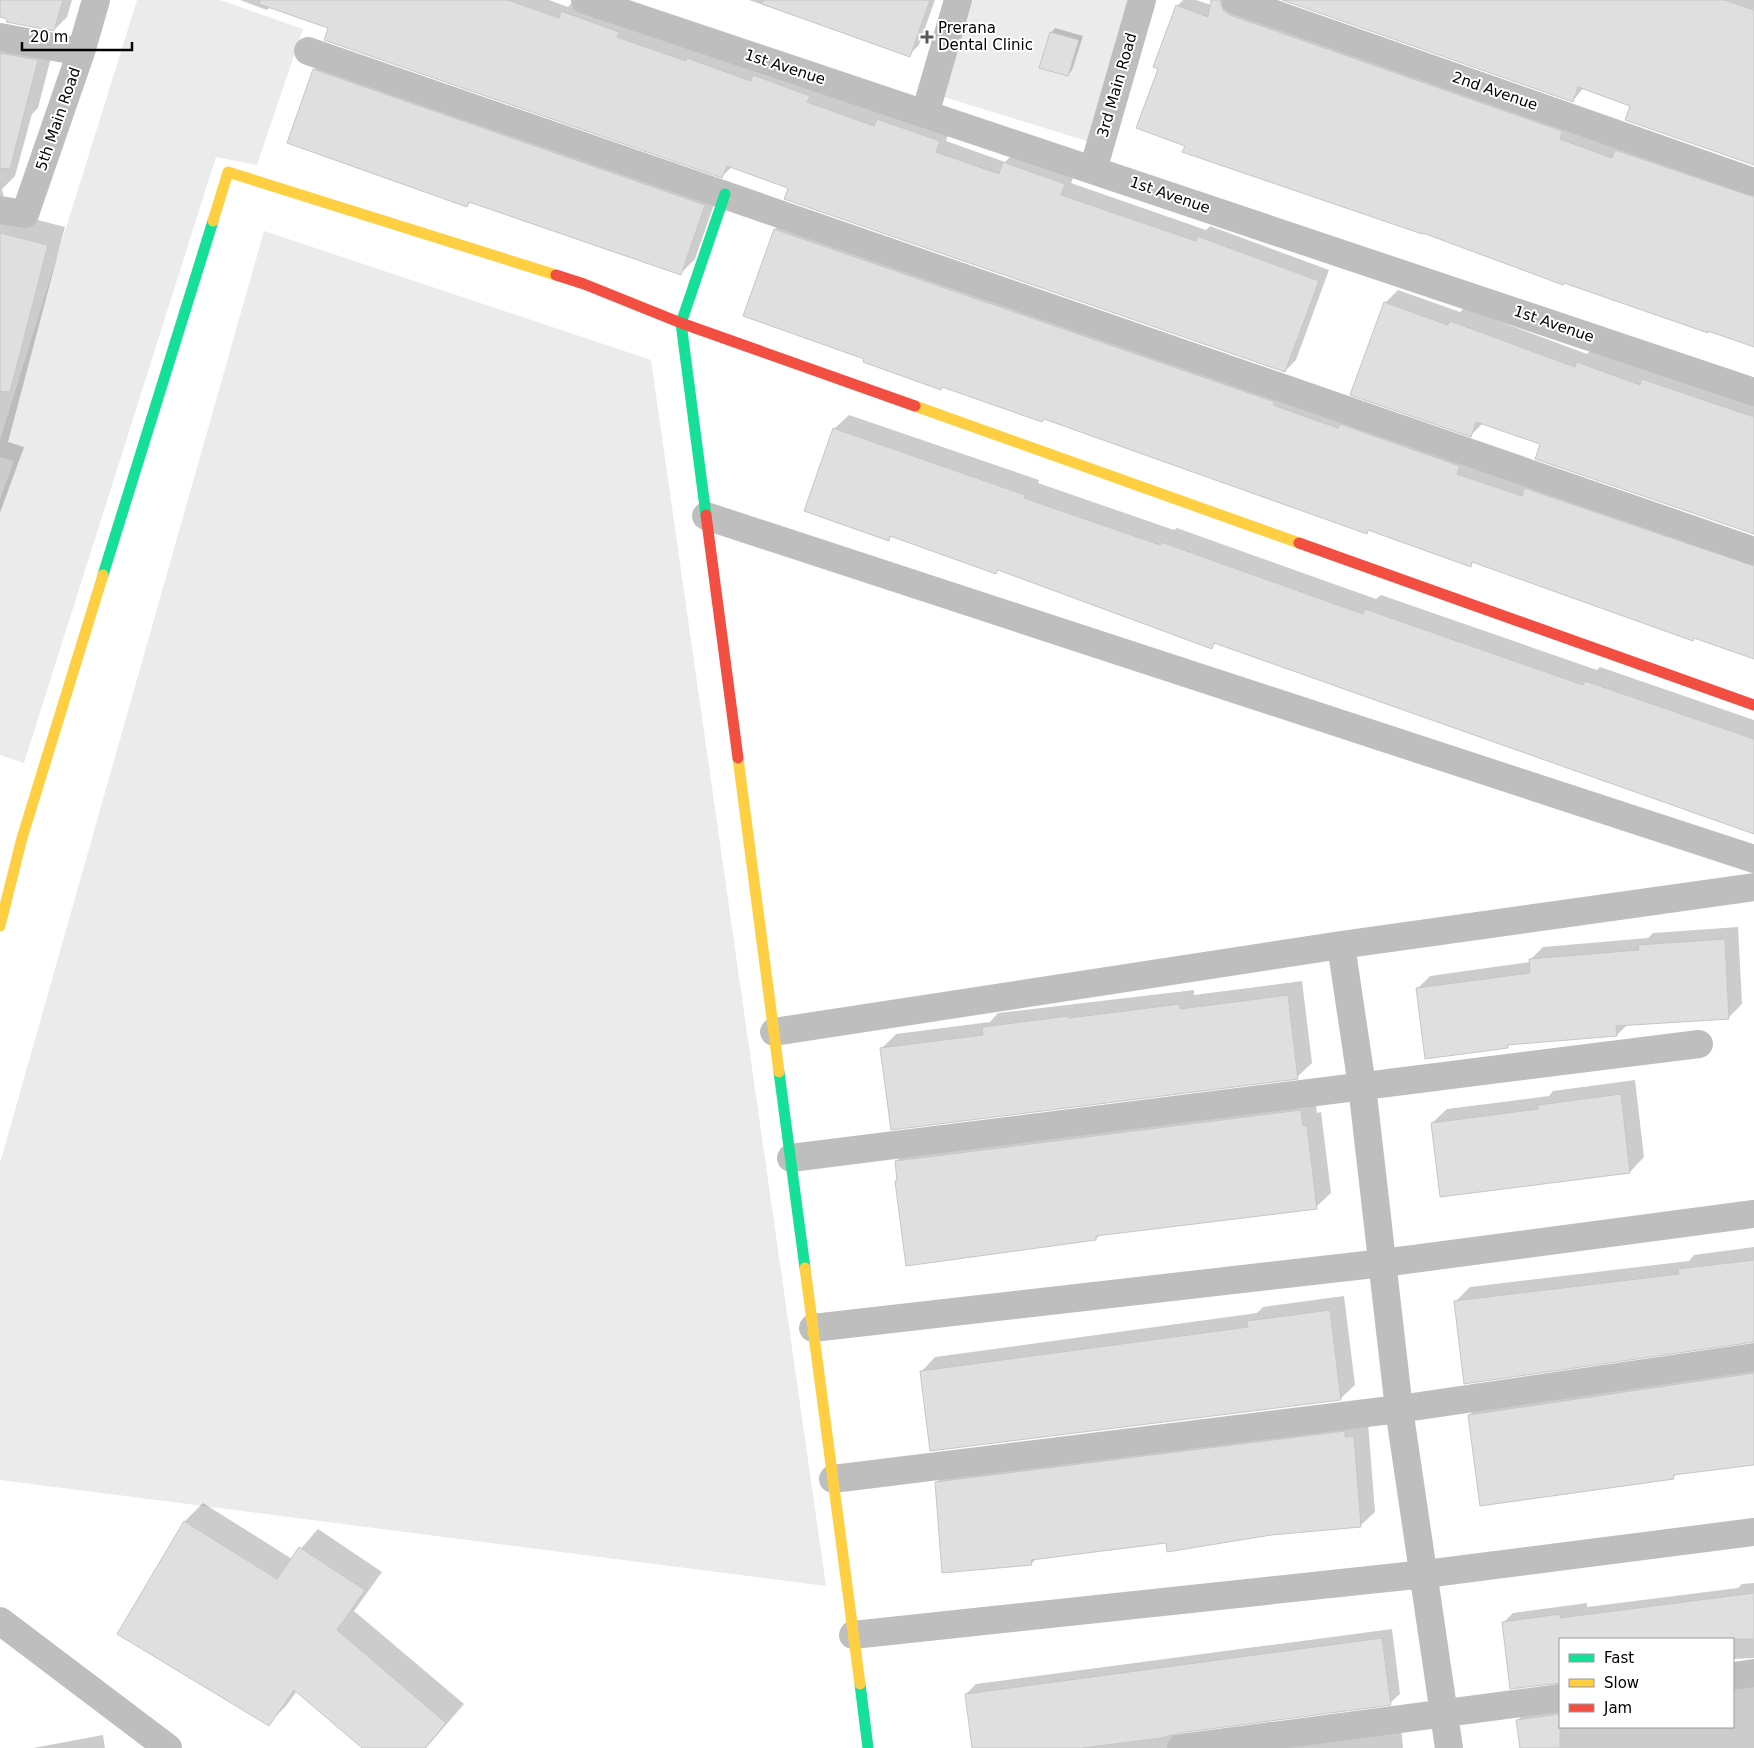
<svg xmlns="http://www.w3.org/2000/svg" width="1754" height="1748" viewBox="0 0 1754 1748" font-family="'DejaVu Sans',sans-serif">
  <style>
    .green { fill: #ebebeb }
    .shadow { fill: #0003 }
    .building { fill: #dfdfdf; stroke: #c6c6c6 }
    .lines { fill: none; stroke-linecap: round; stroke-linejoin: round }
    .street { stroke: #bebebe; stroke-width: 28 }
    .fast { stroke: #16e098; stroke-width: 11 }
    .slow { stroke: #ffcf43; stroke-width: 11 }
    .jam { stroke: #f24e42; stroke-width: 11 }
    .poi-dot { fill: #595959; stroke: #fff; stroke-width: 2 }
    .labels { text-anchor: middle; stroke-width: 4; stroke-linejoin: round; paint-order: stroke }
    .poi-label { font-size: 15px; fill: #000; stroke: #fff; text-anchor: start }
    .street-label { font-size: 15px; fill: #000; stroke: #fff }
  </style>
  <rect width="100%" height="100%" fill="#fff"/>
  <!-- green -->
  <path class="green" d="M 137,0 L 220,0 L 303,29 L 257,165 L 216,157 L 24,763 L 0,755 L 0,499 L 14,461 L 0,457 L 0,440 Z
    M 973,0 L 1128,0 L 1087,141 L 944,97 Z
    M 264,231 L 651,360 L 826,1586 L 0,1480 L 0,1163 Z"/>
  <!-- shadow -->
  <path class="shadow" d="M 14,0 L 72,0 L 67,17 L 54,30 Z
    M 240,0 L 549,0 L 568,7 L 573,1 L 950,130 L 946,141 L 1005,162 L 1015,152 L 1075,173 L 1071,183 L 1206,230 L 1210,226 L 1329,270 L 1296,360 L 1285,371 L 732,167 L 722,176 L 329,28 L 270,7 L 267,10 Z
    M 749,0 L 935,0 L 919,45 L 909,55 Z
    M 1183,0 L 1196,0 L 1220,8 L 1226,0 L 1754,186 L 1754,345 L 1709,330 L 1707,332 L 1186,145 L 1159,68 L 1177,6 Z
    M 1286,0 L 1754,0 L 1754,164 L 1632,105 L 1584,87 L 1573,101 Z
    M 1055,28 L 1083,36 L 1072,70 L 1068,75 L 1051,33 Z
    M 0,34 L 55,42 L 38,108 L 32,114 L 15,176 L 2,189 L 7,212 L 65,227 L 8,442 L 24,447 L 0,513 Z
    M 329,55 L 719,190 L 695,259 L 681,273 L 471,201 L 467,206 L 314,70 Z
    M 788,216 L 1754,550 L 1754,657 L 1695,637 L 1693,639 L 1474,562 L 1470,565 L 1370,530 L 1367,532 L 1045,418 L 1042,421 L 943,386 L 941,389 L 866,358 L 745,315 L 775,229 Z
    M 1398,290 L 1460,312 L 1464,308 L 1587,354 L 1591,350 L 1754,400 L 1754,533 L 1542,444 L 1483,423 L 1471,435 L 1385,303 Z
    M 849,415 L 1039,480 L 1038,483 L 1174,530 L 1177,528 L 1376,599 L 1381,595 L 1597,670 L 1600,667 L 1754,720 L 1754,826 L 1216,642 L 1211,647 L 999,569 L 996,572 L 892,536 L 888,539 L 834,429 Z
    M 1738,927 L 1742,1004 L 1729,1017 L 1628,1024 L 1617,1035 L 1510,1044 L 1507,1047 L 1417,989 L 1430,976 L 1530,962 L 1530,960 L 1543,947 L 1648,938 L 1653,933 Z
    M 1302,981 L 1312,1063 L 1297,1077 L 881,1049 L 896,1034 L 990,1022 L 998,1013 L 1194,990 L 1194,995 Z
    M 1635,1080 L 1644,1157 L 1630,1172 L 1432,1123 L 1447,1109 L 1549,1096 L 1553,1091 Z
    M 1315,1096 L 1317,1113 L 1321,1112 L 1331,1193 L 1316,1207 L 1100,1235 L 1096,1239 L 896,1182 L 898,1180 L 896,1161 L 911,1147 Z
    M 1754,1247 L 1754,1341 L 1455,1302 L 1470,1287 L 1689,1261 L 1694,1255 Z
    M 1344,1296 L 1355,1385 L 1340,1399 L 921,1372 L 935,1357 L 1257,1313 L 1263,1307 Z
    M 1754,1361 L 1754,1463 L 1677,1473 L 1673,1478 L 1469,1415 L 1484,1401 Z
    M 1368,1422 L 1375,1512 L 1360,1526 L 1167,1541 L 1037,1558 L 1031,1564 L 936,1483 L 950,1468 Z
    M 203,1503 L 292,1559 L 318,1529 L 382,1572 L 354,1611 L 464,1704 L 426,1748 L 364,1748 L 297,1691 L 286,1706 L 268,1724 L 118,1633 L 185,1521 Z
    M 1754,1583 L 1754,1658 L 1733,1659 L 1733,1639 L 1560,1639 L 1560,1681 L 1558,1681 L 1503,1623 L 1513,1613 L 1587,1603 L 1587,1607 L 1738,1588 L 1742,1584 Z
    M 1392,1629 L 1400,1694 L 1390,1703 L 1175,1733 L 1175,1739 L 1178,1748 L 973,1748 L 966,1694 L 976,1684 Z
    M 1733,1678 L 1754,1680 L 1754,1748 L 1521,1748 L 1518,1720 L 1527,1710 L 1560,1706 L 1560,1727 L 1733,1727 Z
    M 1401,1727 L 1403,1748 L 1242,1748 Z
    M 103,1735 L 105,1748 L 33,1748 Z"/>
  <!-- building -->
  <path class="building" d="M 0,0 L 63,0 L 54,31 L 6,22 L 7,19 L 0,17 Z
    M 260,0 L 508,0 L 559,18 L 561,11 L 619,32 L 617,37 L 686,61 L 687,58 L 751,81 L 753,75 L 810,96 L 807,102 L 874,126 L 877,119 L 940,141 L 936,152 L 999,174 L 1003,162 L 1065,184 L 1061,195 L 1196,241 L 1197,236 L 1319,281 L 1285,372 L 784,199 L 788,189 L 785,187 L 727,166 L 722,178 L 324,40 L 328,28 L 259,4 Z
    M 763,0 L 930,0 L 910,57 L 762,4 Z
    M 1211,0 L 1220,0 L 1223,10 L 1230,15 L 1562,131 L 1560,139 L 1612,158 L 1615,150 L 1754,197 L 1754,347 L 1708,331 L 1708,333 L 1564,283 L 1563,285 L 1423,233 L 1422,234 L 1182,152 L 1185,146 L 1136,128 L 1158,69 L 1153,67 L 1176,5 L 1208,17 Z
    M 1282,0 L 1725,0 L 1754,10 L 1754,165 L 1625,120 L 1630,106 L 1578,87 L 1573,102 Z
    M 1050,32 L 1079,40 L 1068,76 L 1039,68 Z
    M 0,53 L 38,60 L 10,169 L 0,168 Z
    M 313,69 L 705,205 L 681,275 L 469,202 L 467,207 L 287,143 Z
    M 774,229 L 1275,402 L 1273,405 L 1338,428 L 1340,424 L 1460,466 L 1457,474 L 1522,496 L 1524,488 L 1754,566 L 1754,659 L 1694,638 L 1693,641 L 1472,562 L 1471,567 L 1368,530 L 1367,534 L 1044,419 L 1042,422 L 942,387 L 941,390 L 863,362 L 864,359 L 743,316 Z
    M 0,233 L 48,245 L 10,392 L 0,391 Z
    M 1384,302 L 1448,325 L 1450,321 L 1575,367 L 1577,362 L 1640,385 L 1642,379 L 1754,417 L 1754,534 L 1535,459 L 1540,444 L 1476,422 L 1471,437 L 1350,395 Z
    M 833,428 L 1025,495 L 1024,498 L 1160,545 L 1161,542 L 1363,614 L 1365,609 L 1583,685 L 1585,681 L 1754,739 L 1754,834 L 1214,643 L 1212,649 L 998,570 L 996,574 L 890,536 L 889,541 L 804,511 Z
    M 1725,939 L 1729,1019 L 1616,1026 L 1617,1036 L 1507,1045 L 1508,1048 L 1425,1059 L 1416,988 L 1530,973 L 1529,959 L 1639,950 L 1638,945 Z
    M 1288,995 L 1298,1079 L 891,1130 L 880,1048 L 983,1035 L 982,1027 L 1068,1016 L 1069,1018 L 1180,1004 L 1180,1009 Z
    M 1621,1094 L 1630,1173 L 1440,1197 L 1431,1123 L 1538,1109 L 1538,1105 Z
    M 1301,1110 L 1303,1126 L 1307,1126 L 1317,1209 L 1096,1236 L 1096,1240 L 906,1266 L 895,1181 L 897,1181 L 895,1161 Z
    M 1754,1260 L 1754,1342 L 1464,1384 L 1454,1301 L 1679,1274 L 1678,1269 Z
    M 1330,1310 L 1341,1400 L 930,1451 L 920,1371 L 1248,1327 L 1247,1321 Z
    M 1754,1373 L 1754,1465 L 1673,1475 L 1674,1479 L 1480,1506 L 1468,1415 Z
    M 1345,1431 L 1345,1437 L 1354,1436 L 1361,1527 L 1271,1535 L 1167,1552 L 1166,1543 L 1031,1560 L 1032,1565 L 942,1573 L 935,1482 Z
    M 184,1521 L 277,1579 L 299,1547 L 365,1590 L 337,1630 L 446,1723 L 425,1748 L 362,1748 L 294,1690 L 269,1726 L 117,1634 Z
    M 1754,1593 L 1754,1639 L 1560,1639 L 1560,1683 L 1510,1689 L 1502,1622 L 1560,1614 L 1560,1618 Z
    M 1382,1638 L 1391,1705 L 1179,1733 L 1162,1738 L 1082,1748 L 972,1748 L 965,1694 Z
    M 1560,1714 L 1560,1748 L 1520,1748 L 1516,1720 Z"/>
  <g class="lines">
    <!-- street -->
    <path class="street" d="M 585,0 L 1754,392
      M 1235,0 L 1754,182
      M 0,37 L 81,52
      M 308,51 L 1754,551
      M 925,114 L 958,0
      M 1093,170 L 1142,0
      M 0,210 L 25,214 L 81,52 L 96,0
      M 706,516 L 1754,859
      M 1341,945 L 1362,1086 L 1399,1409 L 1449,1748
      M 774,1032 L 1341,945 L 1754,887
      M 791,1158 L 1699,1044
      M 813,1328 L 1383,1263 L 1754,1214
      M 833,1479 L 1399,1409 L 1754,1357
      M 0,1621 L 168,1748
      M 853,1635 L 1425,1574 L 1754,1532
      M 1733,1676 L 1754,1673
      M 1181,1748 L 1560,1698"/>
    <!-- fast -->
    <path class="fast" d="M 706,515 L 681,323 L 725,194
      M 103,575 L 213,221
      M 779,1072 L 805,1268
      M 860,1684 L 868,1748"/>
    <!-- slow -->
    <path class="slow" d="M 213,221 L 228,172 L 556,275
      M 915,406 L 1299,543
      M 738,758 L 779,1072
      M 0,926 L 22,838 L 103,575
      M 805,1268 L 860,1684"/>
    <!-- jam -->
    <path class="jam" d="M 556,275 L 584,284 L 681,323 L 915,406
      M 706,515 L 738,758
      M 1299,543 L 1754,705"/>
  </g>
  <!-- markers -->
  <path class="poi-dot" d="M924.5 29.5h5v5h5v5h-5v5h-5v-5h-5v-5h5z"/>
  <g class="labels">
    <!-- poi labels -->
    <g class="poi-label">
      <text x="938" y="33">Prerana<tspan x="938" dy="17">Dental Clinic</tspan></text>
    </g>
    <!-- street labels -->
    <g class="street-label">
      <text transform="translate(785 67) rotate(18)" y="5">1st Avenue</text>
      <text transform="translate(1117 85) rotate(-74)" y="5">3rd Main Road</text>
      <text transform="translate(1495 91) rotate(19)" y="5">2nd Avenue</text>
      <text transform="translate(58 119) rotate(-71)" y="5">5th Main Road</text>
      <text transform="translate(1170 195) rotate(19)" y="5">1st Avenue</text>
      <text transform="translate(1554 324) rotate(19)" y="5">1st Avenue</text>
    </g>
  </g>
  <!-- legend -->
  <rect x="1559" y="1638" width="175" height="90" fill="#ffffff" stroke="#999999"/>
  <rect x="1569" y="1654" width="25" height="8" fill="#16e098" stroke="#999999"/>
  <text x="1604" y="1663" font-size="15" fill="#000000">Fast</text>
  <rect x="1569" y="1679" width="25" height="8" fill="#ffcf43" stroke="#999999"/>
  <text x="1604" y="1688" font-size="15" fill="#000000">Slow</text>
  <rect x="1569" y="1704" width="25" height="8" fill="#f24e42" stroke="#999999"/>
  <text x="1604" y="1713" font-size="15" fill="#000000">Jam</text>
  <!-- scale -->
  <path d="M22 42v8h110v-8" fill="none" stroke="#000000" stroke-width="2.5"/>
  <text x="30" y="42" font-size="15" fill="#000000" stroke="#ffffff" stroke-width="4" paint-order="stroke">20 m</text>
</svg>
